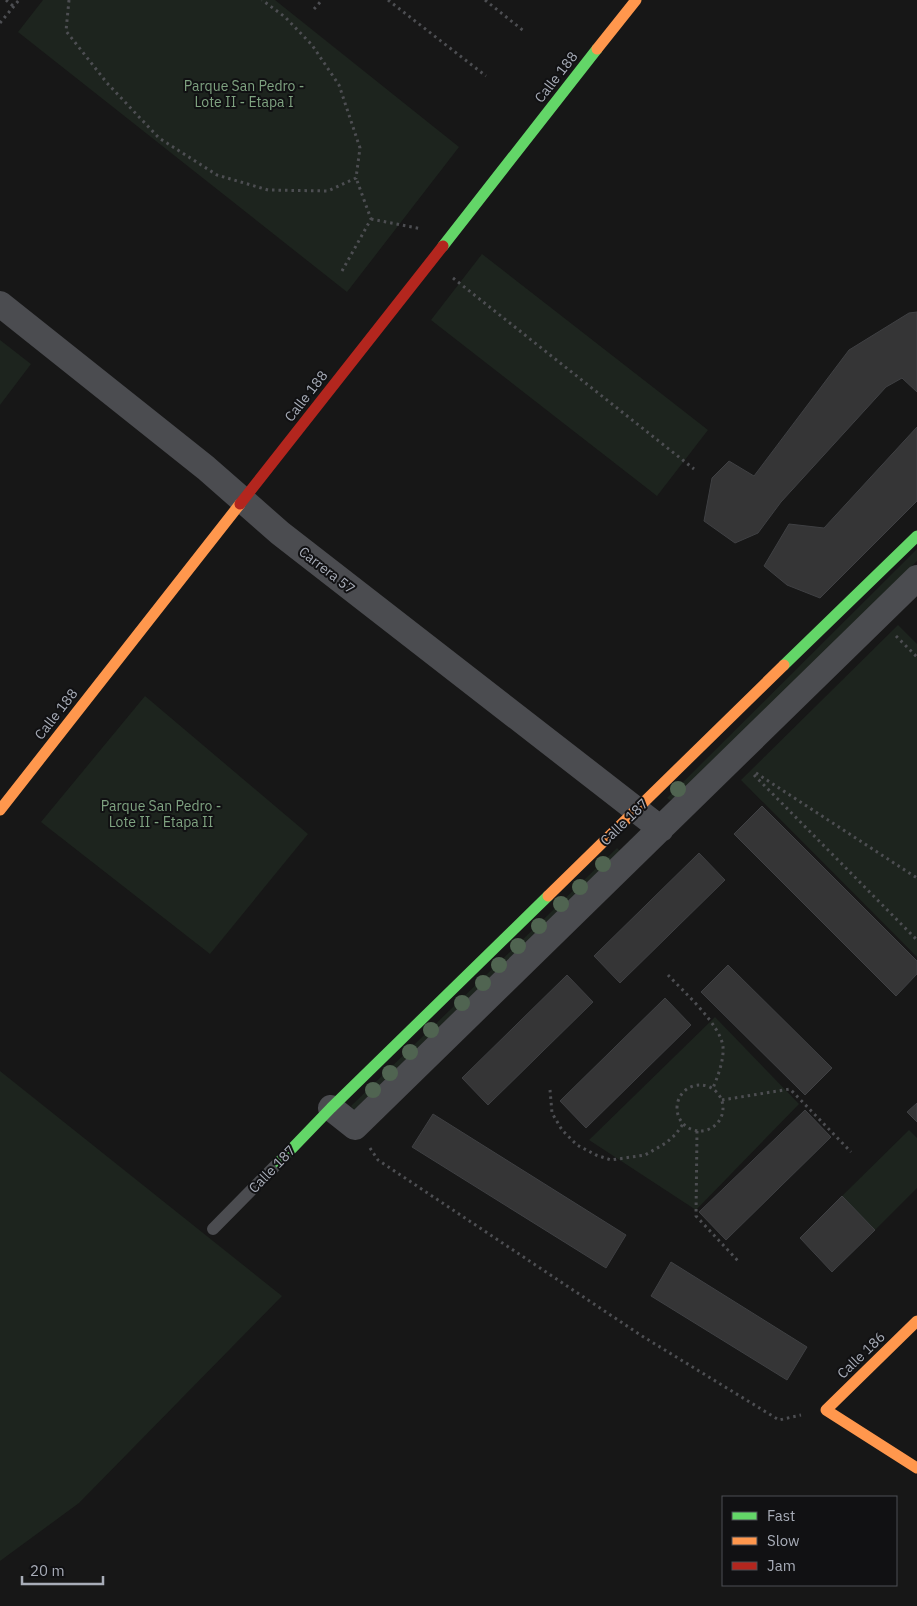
<svg xmlns="http://www.w3.org/2000/svg" width="917" height="1606" viewBox="0 0 917 1606" font-family="'IBM Plex Sans',sans-serif">
  <style>
    .green { fill: #1d241e }
    .building { fill: #353536; stroke: #3f4043 }
    .lines { fill: none; stroke-linecap: round; stroke-linejoin: round }
    .path { stroke: #4d4e52; stroke-width: 3; stroke-dasharray: 2.5 4; stroke-linecap: butt }
    .lane { stroke: #4b4c50; stroke-width: 12 }
    .street { stroke: #4b4c50; stroke-width: 26 }
    .fast { stroke: #63d668; stroke-width: 11 }
    .slow { stroke: #ff974d; stroke-width: 11 }
    .jam { stroke: #b3261e; stroke-width: 11 }
    .tree { fill: #506451 }
    .labels { text-anchor: middle; stroke-width: 4; stroke-linejoin: round; paint-order: stroke }
    .street-label { font-size: 14px; fill: #a8adb8; stroke: #111113 }
    .park-label { font-size: 14px; fill: #7fa381; stroke: #111113 }
  </style>
  <rect width="100%" height="100%" fill="#171717"/>
  <!-- green -->
  <path class="green" d="M 43,0 L 275,0 L 459,147 L 347,292 L 18,32 Z
    M 482,254 L 708,430 L 657,496 L 431,320 Z
    M 0,340 L 31,364 L 0,405 Z
    M 917,549 L 917,561 L 673,799 L 670,800 L 667,798 Z
    M 898,625 L 917,644 L 917,957 L 741,780 Z
    M 145,696 L 308,834 L 210,954 L 41,822 Z
    M 617,848 L 620,851 L 354,1110 L 351,1106 Z
    M 715,1017 L 799,1104 L 696,1210 L 589,1140 Z
    M 0,1071 L 282,1296 L 79,1503 L 0,1561 Z
    M 909,1130 L 917,1138 L 917,1188 L 875,1230 L 842,1196 Z"/>
  <!-- building -->
  <path class="building" d="M 917,312 L 917,392 L 902,378 L 886,387 L 781,502 L 758,533 L 735,543 L 704,521 L 712,478 L 729,461 L 754,476 L 849,350 L 909,313 Z
    M 917,427 L 917,501 L 820,598 L 787,585 L 764,566 L 789,524 L 824,528 Z
    M 762,806 L 917,961 L 917,974 L 896,996 L 734,834 Z
    M 699,853 L 725,880 L 620,983 L 594,956 Z
    M 728,965 L 832,1068 L 805,1095 L 701,992 Z
    M 567,975 L 593,1002 L 488,1105 L 462,1078 Z
    M 665,998 L 691,1025 L 586,1128 L 560,1101 Z
    M 917,1103 L 917,1122 L 907,1112 Z
    M 805,1110 L 831,1137 L 726,1240 L 699,1212 Z
    M 433,1114 L 626,1235 L 606,1268 L 412,1147 Z
    M 842,1196 L 875,1230 L 832,1272 L 800,1238 Z
    M 671,1262 L 807,1347 L 787,1380 L 651,1296 Z"/>
  <g class="lines">
    <!-- path -->
    <path class="path" d="M 6,0 L 13,6
      M 69,0 L 66,31 L 107,83 L 159,138 L 217,175 L 268,190 L 328,191 L 356,178 L 360,148 L 339,85 L 312,45 L 285,17 L 262,0
      M 388,0 L 486,76
      M 485,0 L 525,32
      M 314,9 L 322,0
      M 0,23 L 19,0
      M 371,219 L 422,229
      M 342,271 L 371,219 L 356,178
      M 453,278 L 694,469
      M 896,636 L 917,657
      M 756,773 L 917,878
      M 754,775 L 917,940
      M 668,975 C 684,992 721,1025 723,1047 C 724,1060 718,1076 713,1088
      M677 1108a23 23 0 1 1 46 0a23 23 0 1 1-46 0Z
      M 550,1090 L 552,1113 L 562,1130 L 577,1145 L 596,1155 L 611,1160 L 645,1155 L 666,1143 L 676,1134 L 683,1124
      M 722,1100 L 790,1089 L 851,1152
      M 697,1131 L 696,1216 L 740,1263
      M 370,1148 L 378,1160 L 642,1336 L 779,1420 L 801,1415"/>
    <!-- lane -->
    <path class="lane" d="M 213,1229 L 279,1162"/>
    <!-- street -->
    <path class="street" d="M 0,304 L 206,468 L 280,533 L 661,829
      M 331,1108 L 355,1127 L 917,578"/>
    <!-- fast -->
    <path class="fast" d="M 443,246 L 597,49
      M 784,665 L 917,536
      M 279,1162 L 331,1108 L 548,896"/>
    <!-- slow -->
    <path class="slow" d="M 597,49 L 636,0
      M 0,810 L 240,504
      M 548,896 L 784,665
      M 917,1321 L 826,1410 L 917,1468"/>
    <!-- jam -->
    <path class="jam" d="M 240,504 L 443,246"/>
  </g>
  <!-- trees -->
  <g class="tree">
    <circle cx="678" cy="789" r="8"/>
    <circle cx="603" cy="864" r="8"/>
    <circle cx="580" cy="887" r="8"/>
    <circle cx="561" cy="904" r="8"/>
    <circle cx="539" cy="926" r="8"/>
    <circle cx="518" cy="946" r="8"/>
    <circle cx="499" cy="965" r="8"/>
    <circle cx="483" cy="983" r="8"/>
    <circle cx="462" cy="1003" r="8"/>
    <circle cx="431" cy="1030" r="8"/>
    <circle cx="410" cy="1052" r="8"/>
    <circle cx="390" cy="1073" r="8"/>
    <circle cx="373" cy="1090" r="8"/>
  </g>
  <g class="labels">
    <!-- street labels -->
    <g class="street-label">
      <text transform="translate(556 77) rotate(-52)" y="5">Calle 188</text>
      <text transform="translate(306 396) rotate(-52)" y="5">Calle 188</text>
      <text transform="translate(327 570) rotate(38)" y="5">Carrera 57</text>
      <text transform="translate(56 714) rotate(-52)" y="5">Calle 188</text>
      <text transform="translate(624 822) rotate(-44)" y="5">Calle 187</text>
      <text transform="translate(272 1169) rotate(-46)" y="5">Calle 187</text>
      <text transform="translate(861 1355) rotate(-44)" y="5">Calle 186</text>
    </g>
    <!-- park labels -->
    <g class="park-label">
      <text x="244" y="91">Parque San Pedro -<tspan x="244" dy="16">Lote II - Etapa I</tspan></text>
      <text x="161" y="811">Parque San Pedro -<tspan x="161" dy="16">Lote II - Etapa II</tspan></text>
    </g>
  </g>
  <!-- legend -->
  <rect x="722" y="1496" width="175" height="90" fill="#111113" stroke="#4d4f55"/>
  <rect x="732" y="1512" width="25" height="8" fill="#63d668" stroke="#4d4f55"/>
  <text x="767" y="1521" font-size="15" fill="#a8adb8">Fast</text>
  <rect x="732" y="1537" width="25" height="8" fill="#ff974d" stroke="#4d4f55"/>
  <text x="767" y="1546" font-size="15" fill="#a8adb8">Slow</text>
  <rect x="732" y="1562" width="25" height="8" fill="#b3261e" stroke="#4d4f55"/>
  <text x="767" y="1571" font-size="15" fill="#a8adb8">Jam</text>
  <!-- scale -->
  <path d="M22 1576v8h81v-8" fill="none" stroke="#a8adb8" stroke-width="2.5"/>
  <text x="30" y="1576" font-size="15" fill="#a8adb8" stroke="#111113" stroke-width="4" paint-order="stroke">20 m</text>
</svg>
